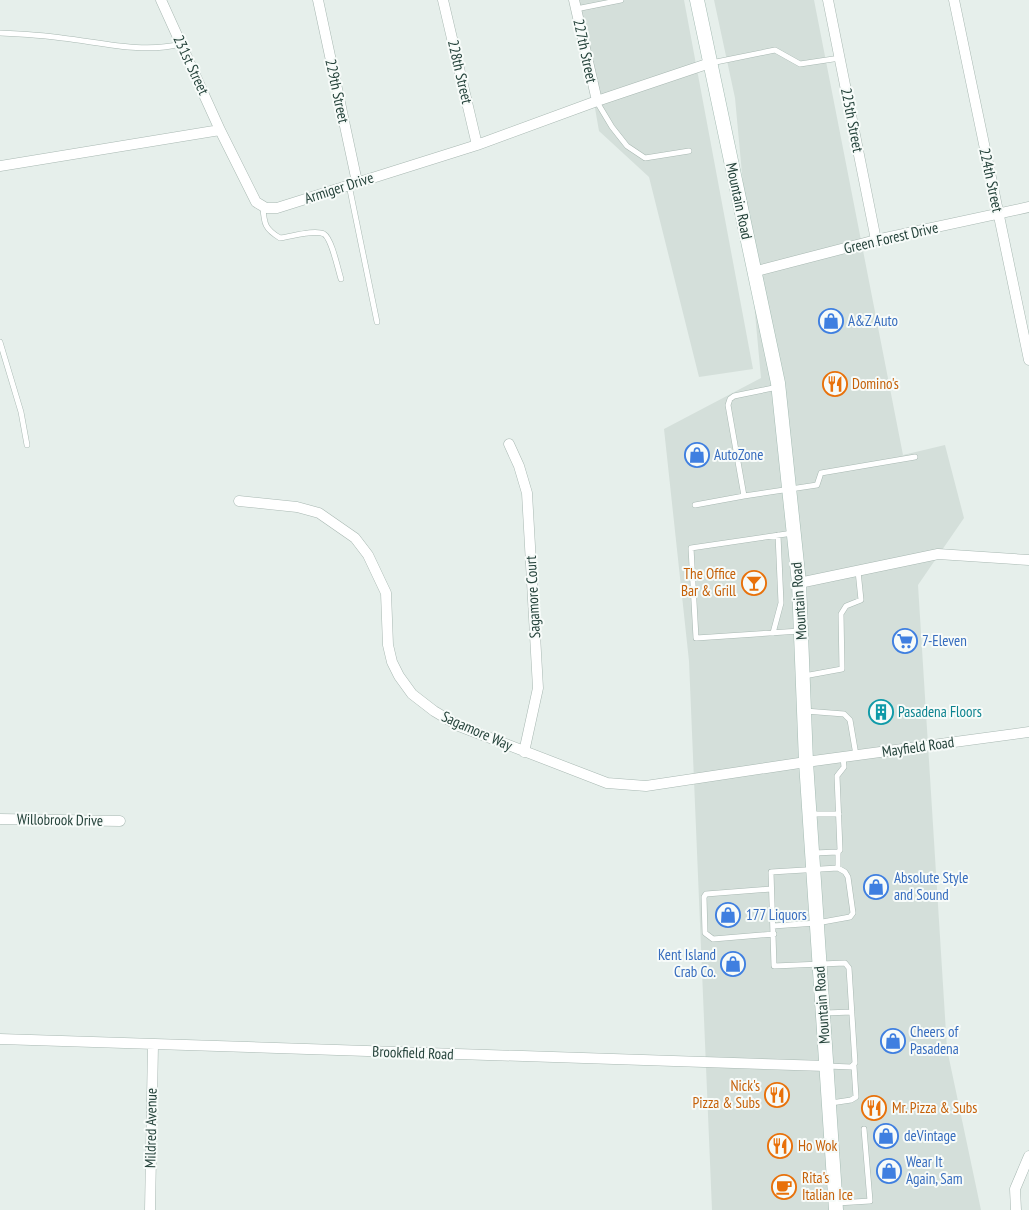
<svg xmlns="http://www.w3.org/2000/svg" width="1029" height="1210" viewBox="0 0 1029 1210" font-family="'PT Sans Narrow',sans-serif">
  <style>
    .built { fill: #d4dfda }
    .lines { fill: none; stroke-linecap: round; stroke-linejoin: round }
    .lane-casing { stroke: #a8b8b2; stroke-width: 6 }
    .street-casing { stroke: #a8b8b2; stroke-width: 11 }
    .secondary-casing { stroke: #a4bbb3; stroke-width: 15 }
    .lane { stroke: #fff; stroke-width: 5 }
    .street { stroke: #fff; stroke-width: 10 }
    .secondary { stroke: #fff; stroke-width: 14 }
    .labels { text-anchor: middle; stroke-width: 4; stroke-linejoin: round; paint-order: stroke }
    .street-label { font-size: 15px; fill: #24423a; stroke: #f7fbf9 }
    .shop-label { font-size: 15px; fill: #366cbe; stroke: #f7fbf9; text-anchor: start }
    .food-label { font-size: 15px; fill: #c56008; stroke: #f7fbf9; text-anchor: start }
    .culture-label { font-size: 15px; fill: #0d838f; stroke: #f7fbf9; text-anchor: start }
  </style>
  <rect width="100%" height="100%" fill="#e6efeb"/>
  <!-- built -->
  <path class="built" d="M 576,0 L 684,0 L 753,369 L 699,377 L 649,177 L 599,131 Z
    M 714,0 L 814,0 L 903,455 L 945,445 L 964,518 L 918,585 L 947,1049 L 981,1210 L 712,1210 L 689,661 L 664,429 L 761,378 L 735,98 Z"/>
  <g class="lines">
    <defs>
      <path id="lane" d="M 576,9 L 621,0
        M 0,33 C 21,34 41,35 62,38 C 99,42 143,54 180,44
        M 711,63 L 775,50 L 800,64 L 840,58
        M 597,102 L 612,127 L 627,146 L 645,158 L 689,151
        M 349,185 L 377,322
        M 263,207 C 264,224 265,229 280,238 C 290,237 315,229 324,234 C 332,239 338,270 341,279
        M 0,342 L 21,412 L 27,445
        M 778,387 L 734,396 L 730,399 L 728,405 L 744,496 L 817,485 L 821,473 L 915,457
        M 695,505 L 744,496
        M 793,533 L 691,548 L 696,638 L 800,631
        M 773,633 L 781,603 L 778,535
        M 804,676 L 842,669 L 841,614 L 846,606 L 861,600 L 858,571
        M 805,711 L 844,714 L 850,720 L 856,755
        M 812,814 L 839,814
        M 838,852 L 838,868
        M 814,853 L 838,852 L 840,850 L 837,776 L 844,767 L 843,757
        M 771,889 L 706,894 L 704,897 L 705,933 L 713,939 L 774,934
        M 773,926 L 817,923 L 850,917 L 853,913 L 848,877 L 845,872 L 838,868 L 771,872 L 774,966 L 845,963 L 849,968 L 855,1063 L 851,1067 L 827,1066
        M 825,1013 L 852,1012
        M 831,1103 L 851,1100 L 856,1097 L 854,1066
        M 837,1203 L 870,1201 L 864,1129"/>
      <path id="street" d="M 161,0 L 220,130 L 256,202 L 266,208 L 277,208 L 477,145 L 597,101 L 710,63
        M 318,0 L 357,182
        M 443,0 L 477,145
        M 574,0 L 597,101
        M 828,0 L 876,240
        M 954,0 L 1029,360
        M 0,166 L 220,130
        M 753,272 L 876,240 L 1029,207
        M 509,444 L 519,466 L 527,493 L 538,688 L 524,752
        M 239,501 L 297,507 L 319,513 L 355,538 L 368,555 L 386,593 L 388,645 L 392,662 L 399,676 L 412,694 L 434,711 L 459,726 L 607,783 L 646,786 L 806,762 L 1029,732
        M 799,583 L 938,554 L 1029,560
        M 0,819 L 120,821
        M 0,1039 L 826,1066
        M 150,1210 L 153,1045
        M 1016,1210 L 1015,1189 L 1029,1156"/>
      <path id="secondary" d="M 697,0 L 778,383 L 799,583 L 806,762 L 836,1210"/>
    </defs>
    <!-- lane casing -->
    <use href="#lane" class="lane-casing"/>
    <!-- street casing -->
    <use href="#street" class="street-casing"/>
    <!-- secondary casing -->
    <use href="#secondary" class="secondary-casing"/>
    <!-- lane -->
    <use href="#lane" class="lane"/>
    <!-- street -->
    <use href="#street" class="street"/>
    <!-- secondary -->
    <use href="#secondary" class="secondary"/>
  </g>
  <!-- icons -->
  <defs>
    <symbol id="shop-ring" viewBox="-11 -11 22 22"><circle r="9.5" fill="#f7fbf9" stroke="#3f7fe0" stroke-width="1.5"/><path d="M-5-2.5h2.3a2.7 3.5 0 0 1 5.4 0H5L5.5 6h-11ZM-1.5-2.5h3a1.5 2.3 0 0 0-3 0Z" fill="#3f7fe0"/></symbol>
    <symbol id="restaurant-ring" viewBox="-11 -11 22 22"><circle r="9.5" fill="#f7fbf9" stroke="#e8710a" stroke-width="1.5"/><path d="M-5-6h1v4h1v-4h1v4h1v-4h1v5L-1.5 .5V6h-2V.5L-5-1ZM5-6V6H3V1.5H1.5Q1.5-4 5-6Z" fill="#e8710a"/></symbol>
    <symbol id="bar-ring" viewBox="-11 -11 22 22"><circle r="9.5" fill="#f7fbf9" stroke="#e8710a" stroke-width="1.5"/><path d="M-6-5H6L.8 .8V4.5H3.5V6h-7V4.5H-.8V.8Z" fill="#e8710a"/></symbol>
    <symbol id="supermarket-ring" viewBox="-11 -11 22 22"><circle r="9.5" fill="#f7fbf9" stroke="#3f7fe0" stroke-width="1.5"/><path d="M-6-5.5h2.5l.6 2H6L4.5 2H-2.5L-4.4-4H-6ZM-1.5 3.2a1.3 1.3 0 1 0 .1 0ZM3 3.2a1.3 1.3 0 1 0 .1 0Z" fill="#3f7fe0"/></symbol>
    <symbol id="building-ring" viewBox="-11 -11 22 22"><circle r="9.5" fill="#f7fbf9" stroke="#0f9aa8" stroke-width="1.5"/><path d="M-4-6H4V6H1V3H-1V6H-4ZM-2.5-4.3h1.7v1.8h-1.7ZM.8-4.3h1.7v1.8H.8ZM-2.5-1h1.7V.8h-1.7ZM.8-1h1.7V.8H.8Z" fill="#0f9aa8"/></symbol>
    <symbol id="cafe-ring" viewBox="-11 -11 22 22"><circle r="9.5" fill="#f7fbf9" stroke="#e8710a" stroke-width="1.5"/><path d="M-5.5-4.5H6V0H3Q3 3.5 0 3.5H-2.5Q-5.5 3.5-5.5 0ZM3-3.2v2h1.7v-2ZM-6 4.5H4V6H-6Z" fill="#e8710a"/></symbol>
  </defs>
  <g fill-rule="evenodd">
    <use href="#shop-ring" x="817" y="307" width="28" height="28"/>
    <use href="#restaurant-ring" x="821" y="370" width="28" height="28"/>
    <use href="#shop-ring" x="683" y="441" width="28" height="28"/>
    <use href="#bar-ring" x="740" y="569" width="28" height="28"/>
    <use href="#supermarket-ring" x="891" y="627" width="28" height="28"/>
    <use href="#building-ring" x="867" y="698" width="28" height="28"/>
    <use href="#shop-ring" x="862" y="873" width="28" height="28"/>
    <use href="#shop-ring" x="714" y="901" width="28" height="28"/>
    <use href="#shop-ring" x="719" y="950" width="28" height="28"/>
    <use href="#shop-ring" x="879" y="1027" width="28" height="28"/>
    <use href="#restaurant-ring" x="763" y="1081" width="28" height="28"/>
    <use href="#restaurant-ring" x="860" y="1094" width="28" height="28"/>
    <use href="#shop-ring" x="872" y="1122" width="28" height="28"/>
    <use href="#restaurant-ring" x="766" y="1132" width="28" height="28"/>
    <use href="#shop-ring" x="875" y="1157" width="28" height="28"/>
    <use href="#cafe-ring" x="770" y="1173" width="28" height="28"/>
  </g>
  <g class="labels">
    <!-- street labels -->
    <g class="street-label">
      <text transform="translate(585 51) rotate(78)" y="5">227th Street</text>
      <text transform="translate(191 65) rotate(65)" y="5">231st Street</text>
      <text transform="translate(460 72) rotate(77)" y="5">228th Street</text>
      <text transform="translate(337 91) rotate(78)" y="5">229th Street</text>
      <text transform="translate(852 120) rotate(79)" y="5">225th Street</text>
      <text transform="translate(991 180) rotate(78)" y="5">224th Street</text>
      <text transform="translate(339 188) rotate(-18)" y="5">Armiger Drive</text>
      <text transform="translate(739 201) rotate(78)" y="5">Mountain Road</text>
      <text transform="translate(891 238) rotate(-13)" y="5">Green Forest Drive</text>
      <text transform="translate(533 597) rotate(-93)" y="5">Sagamore Court</text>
      <text transform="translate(799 601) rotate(-94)" y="5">Mountain Road</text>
      <text transform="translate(477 731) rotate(24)" y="5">Sagamore Way</text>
      <text transform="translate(918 747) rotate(-8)" y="5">Mayfield Road</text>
      <text transform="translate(60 820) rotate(1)" y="5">Willobrook Drive</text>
      <text transform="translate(822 1005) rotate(-94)" y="5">Mountain Road</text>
      <text transform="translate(413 1053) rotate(2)" y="5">Brookfield Road</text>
      <text transform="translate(151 1128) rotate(-89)" y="5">Mildred Avenue</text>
    </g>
    <!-- shop labels -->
    <g class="shop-label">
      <text x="848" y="326">A&amp;Z Auto</text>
      <text x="714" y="460">AutoZone</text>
      <text x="922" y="646">7-Eleven</text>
      <text x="894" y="883">Absolute Style<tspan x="894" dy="17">and Sound</tspan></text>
      <text x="746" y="920">177 Liquors</text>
      <text x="716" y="960" text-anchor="end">Kent Island<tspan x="716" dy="17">Crab Co.</tspan></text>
      <text x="910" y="1037">Cheers of<tspan x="910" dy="17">Pasadena</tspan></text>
      <text x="904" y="1141">deVintage</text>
      <text x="906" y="1167">Wear It<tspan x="906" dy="17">Again, Sam</tspan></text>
    </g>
    <!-- food labels -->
    <g class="food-label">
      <text x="852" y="389">Domino's</text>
      <text x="736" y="579" text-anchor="end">The Office<tspan x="736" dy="17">Bar &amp; Grill</tspan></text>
      <text x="760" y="1091" text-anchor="end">Nick's<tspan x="760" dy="17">Pizza &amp; Subs</tspan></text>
      <text x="892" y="1113">Mr. Pizza &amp; Subs</text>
      <text x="798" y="1151">Ho Wok</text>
      <text x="802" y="1183">Rita's<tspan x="802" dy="17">Italian Ice</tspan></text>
    </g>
    <!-- culture labels -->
    <g class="culture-label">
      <text x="898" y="717">Pasadena Floors</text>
    </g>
  </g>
</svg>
